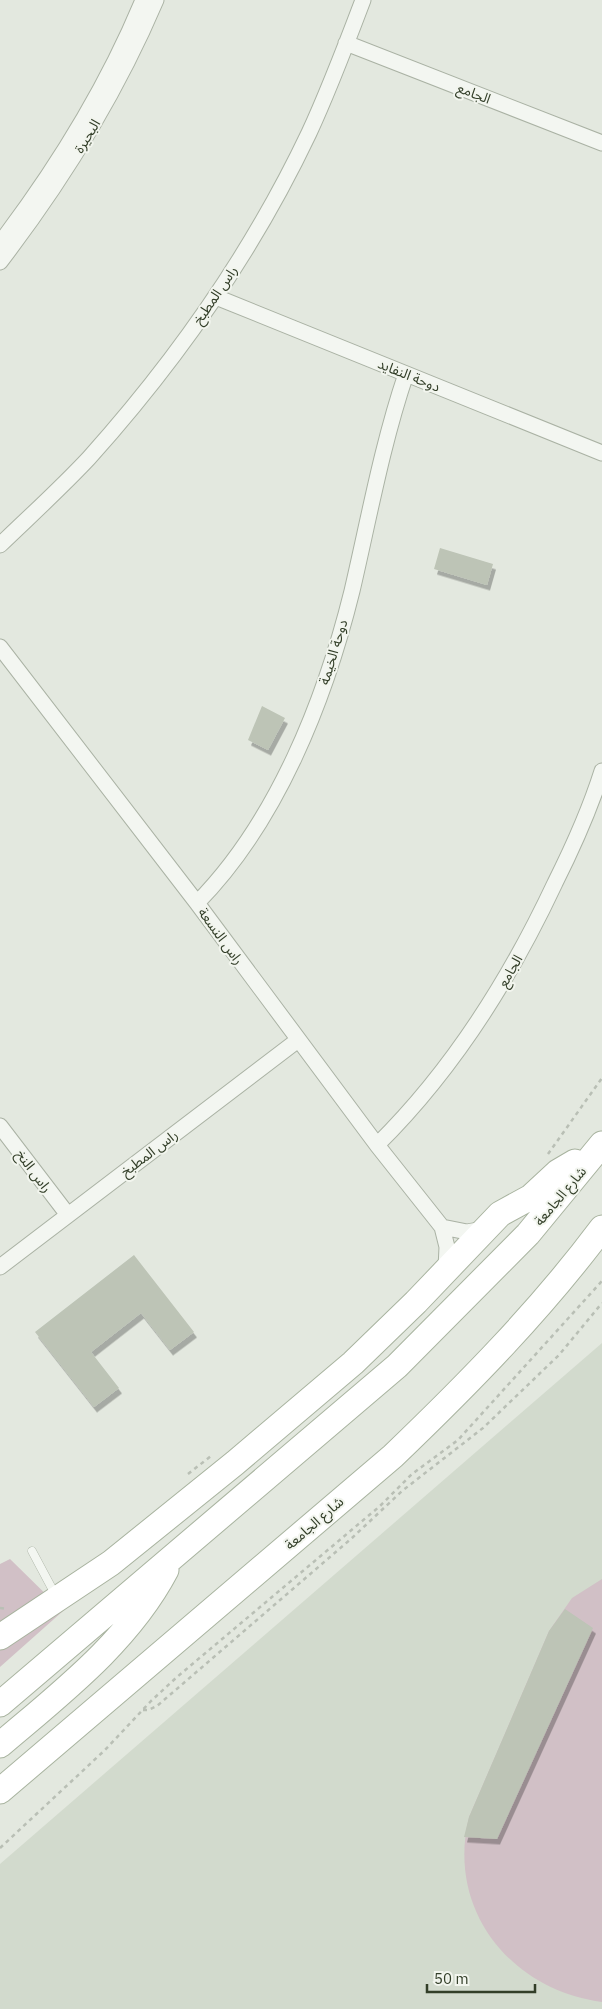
<svg xmlns="http://www.w3.org/2000/svg" width="602" height="2009" viewBox="0 0 602 2009" font-family="'IBM Plex Sans','Noto Sans Arabic',sans-serif">
  <style>
    .built { fill: #d2dacd }
    .green { fill: #d1c0c6 }
    .building { fill: #bdc4b6; filter: url(#shadow) }
    .lines { fill: none; stroke-linecap: round; stroke-linejoin: round }
    .lane-casing { stroke: #aab2a4; stroke-width: 9 }
    .street-casing { stroke: #aab2a4; stroke-width: 17 }
    .primary-casing { stroke: #a8b39f; stroke-width: 27 }
    .path { stroke: #b9bfb5; stroke-width: 2.5; stroke-dasharray: 4 4; stroke-linecap: butt }
    .lane { stroke: #f3f6f1; stroke-width: 8 }
    .street { stroke: #f3f6f1; stroke-width: 15 }
    .primary { stroke: #fff; stroke-width: 25 }
    .labels { text-anchor: middle; stroke-width: 4; stroke-linejoin: round; paint-order: stroke }
    .street-label { font-size: 14px; fill: #323e28; stroke: #f2f5ee }
  </style>
  <defs>
    <filter id="shadow"><feDropShadow dx="3" dy="5.5" stdDeviation="0" flood-color="#0004"/></filter>
  </defs>
  <rect width="100%" height="100%" fill="#e3e8df"/>
  <!-- built -->
  <path class="built" d="M 602,1343 L 602,2009 L 0,2009 L 0,1864 Z"/>
  <!-- green -->
  <path class="green" d="M 10,1559 L 63,1611 L 0,1667 L 0,1564 Z
    M 602,1579 L 602,2002 C 511,1990 446,1910 469,1817 L 549,1631 L 572,1598 Z"/>
  <!-- building -->
  <path class="building" d="M 440,548 L 493,564 L 487,585 L 434,569 Z
    M 262,706 L 285,718 L 268,750 L 248,740 Z
    M 134,1255 L 194,1332 L 170,1350 L 141,1313 L 91,1352 L 119,1388 L 94,1407 L 35,1332 Z
    M 565,1609 L 593,1628 L 497,1839 L 464,1837 L 469,1817 L 549,1631 Z"/>
  <g class="lines">
    <defs>
      <path id="lane" d="M 32,1551 L 56,1596"/>
      <path id="street" d="M 346,43 L 602,143
        M 0,243 C 57,168 107,87 143,0
        M 0,262 C 62,181 116,94 156,0
        M 216,297 L 602,453
        M 0,545 C 30,516 61,488 89,458 C 176,361 253,251 309,133 C 329,90 346,45 363,0
        M 0,647 L 197,903 L 377,1145 L 442,1227 L 447,1247 L 446,1268
        M 197,903 C 277,822 325,700 352,591 C 369,518 382,445 406,374
        M 0,1126 L 68,1215
        M 377,1145 C 453,1070 510,979 555,883 C 573,847 590,809 602,771
        M 442,1227 L 467,1232 L 484,1229
        M 0,1267 L 298,1040"/>
      <path id="primary" d="M 0,1637 L 111,1563 L 235,1463 L 353,1363 L 416,1302 L 500,1214 L 531,1197 L 558,1172 L 575,1162
        M 0,1704 L 397,1366 L 528,1234 L 602,1144
        M 0,1745 C 61,1693 128,1642 166,1570
        M 0,1791 L 393,1456 C 468,1384 540,1311 602,1228"/>
    </defs>
    <!-- lane casing -->
    <use href="#lane" class="lane-casing"/>
    <!-- street casing -->
    <use href="#street" class="street-casing"/>
    <!-- primary casing -->
    <use href="#primary" class="primary-casing"/>
    <!-- path -->
    <path class="path" d="M 548,1154 L 602,1078
      M 188,1474 L 211,1456
      M 0,1608 L 7,1609
      M 143,1710 L 148,1710 L 157,1706 L 352,1538 L 402,1491 L 483,1428 L 559,1355 L 602,1303
      M 0,1848 L 105,1750 L 151,1701 L 177,1677 L 380,1506 L 412,1474 L 458,1440 L 602,1281"/>
    <!-- lane -->
    <use href="#lane" class="lane"/>
    <!-- street -->
    <use href="#street" class="street"/>
    <!-- primary -->
    <use href="#primary" class="primary"/>
  </g>
  <g class="labels">
    <!-- street labels -->
    <g class="street-label">
      <text transform="translate(474 93) rotate(21)" y="5">الجامع</text>
      <text transform="translate(87 136) rotate(-59)" y="5">البحيرة</text>
      <text transform="translate(215 295) rotate(-56)" y="5">راس المطبخ</text>
      <text transform="translate(409 375) rotate(22)" y="5">دوحة النفايد</text>
      <text transform="translate(333 652) rotate(-73)" y="5">دوحة الخيمة</text>
      <text transform="translate(221 936) rotate(54)" y="5">راس النسعة</text>
      <text transform="translate(510 971) rotate(-60)" y="5">الجامع</text>
      <text transform="translate(149 1153) rotate(-37)" y="5">راس المطبخ</text>
      <text transform="translate(34 1171) rotate(53)" y="5">راس النخ</text>
      <text transform="translate(560 1196) rotate(-50)" y="5">شارع الجامعة</text>
      <text transform="translate(314 1523) rotate(-41)" y="5">شارع الجامعة</text>
    </g>
  </g>
  <!-- scale -->
  <path d="M427 1984v8h108v-8" fill="none" stroke="#323e28" stroke-width="2.5"/>
  <text x="434" y="1984" font-size="15" fill="#323e28" stroke="#f2f5ee" stroke-width="4" paint-order="stroke">50 m</text>
</svg>
